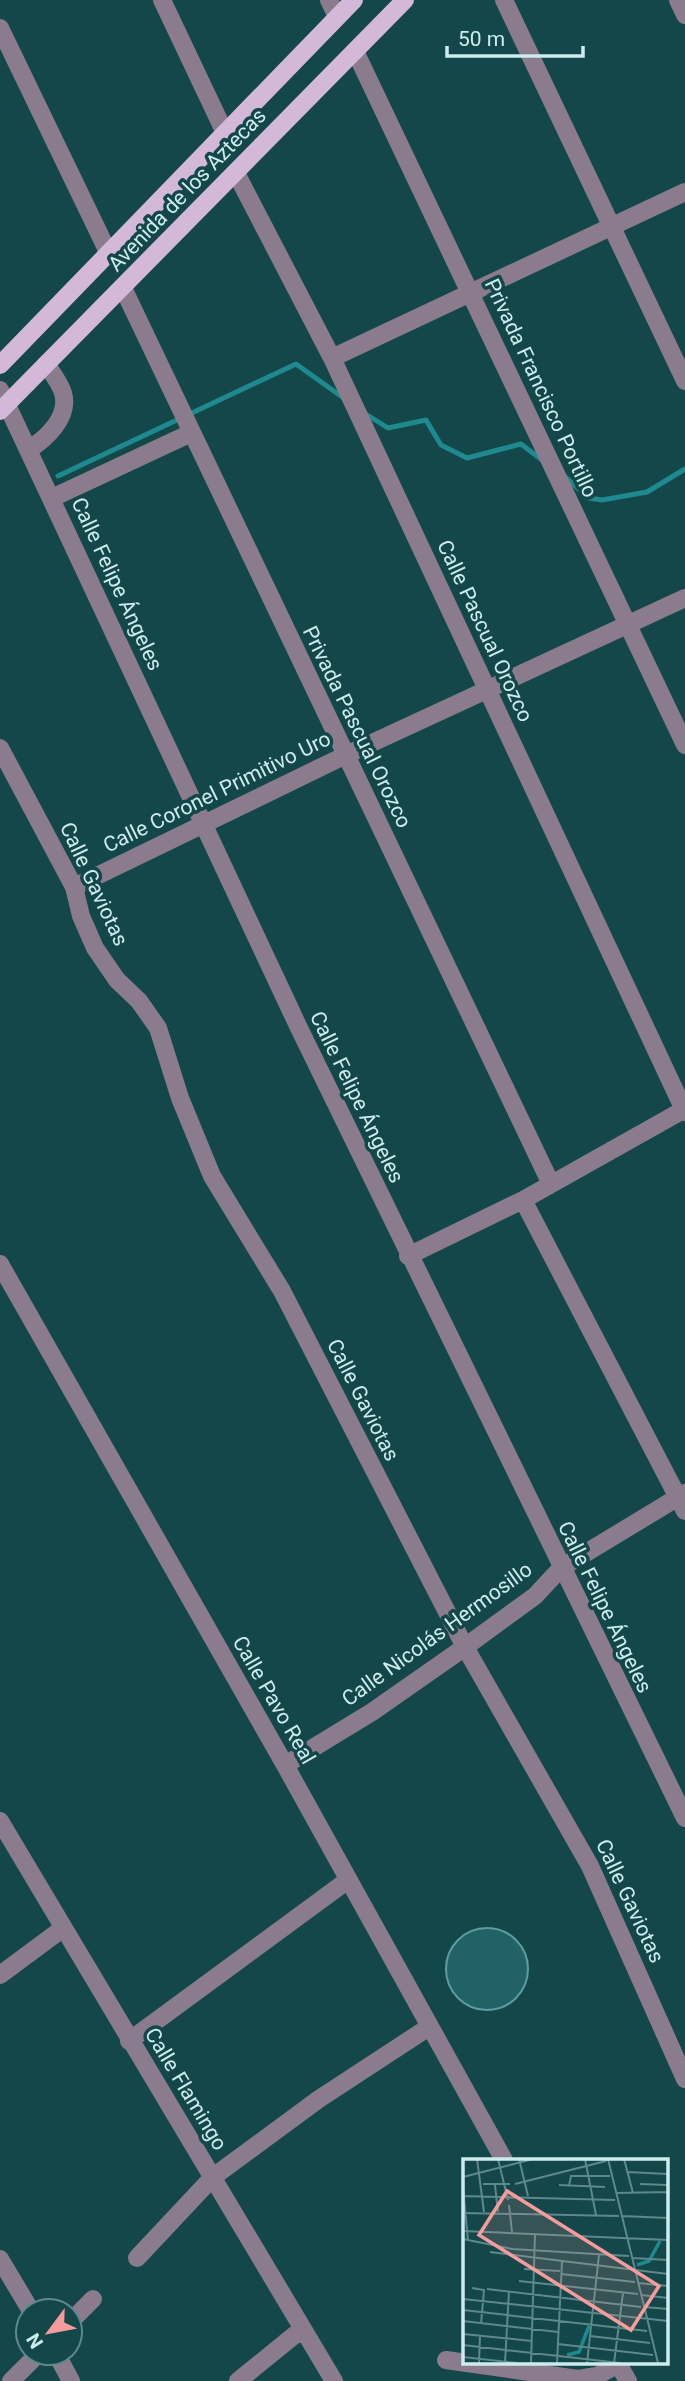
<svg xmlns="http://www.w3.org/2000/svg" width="685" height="2381" viewBox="0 0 685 2381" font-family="Roboto,sans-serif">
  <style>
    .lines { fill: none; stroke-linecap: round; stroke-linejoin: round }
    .stream { stroke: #1e898e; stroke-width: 5 }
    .building { fill: #206266; stroke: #5d9da0; stroke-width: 2 }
    .minor { stroke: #8a7c8d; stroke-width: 18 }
    .major { stroke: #d3b8da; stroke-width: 18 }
    .labels { text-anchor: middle; stroke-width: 7; stroke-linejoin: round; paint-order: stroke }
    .street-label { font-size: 21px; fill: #cdecee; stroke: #144749 }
    .inset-river { fill: none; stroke: #1e898e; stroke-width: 3.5 }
    .inset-road { fill: none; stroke: #5e898b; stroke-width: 2 }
    .view { fill: #f59b9b; fill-opacity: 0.15; stroke: #f59b9b; stroke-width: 3.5 }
    .inset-edge { fill: none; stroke: #cdecee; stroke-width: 3.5 }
  </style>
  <rect width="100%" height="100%" fill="#144749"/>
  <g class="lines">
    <!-- stream -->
    <path class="stream" d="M 364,413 L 388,428 L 426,420 L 441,445 L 467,458 L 521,444 L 542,460
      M 58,476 L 296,364 L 345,399
      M 564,476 L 589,498 L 602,500 L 647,492 L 685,469"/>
  </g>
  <!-- building -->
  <path class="building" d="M446 1969a41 41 0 1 1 82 0a41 41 0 1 1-82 0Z"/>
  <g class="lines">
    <!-- minor -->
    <path class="minor" d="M 162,0 L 225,133
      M 329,0 L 337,17
      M 504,0 L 685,381
      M 678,0 L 685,15
      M 0,28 L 109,254
      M 355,51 L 685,745
      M 236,173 L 332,358 L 685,1112
      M 123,288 L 551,1184
      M 332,358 L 685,192
      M 0,390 L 299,1028 L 685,1818
      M 28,450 C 46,439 70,417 63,393 C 60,383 52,373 46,364
      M 52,498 L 191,433
      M 0,748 L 74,887 L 81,916 L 95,948 L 117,980 L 139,1001 L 158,1028 L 180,1098 L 212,1176 L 282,1291 L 465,1647 L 590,1866 L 685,2079
      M 74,887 L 346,755 L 685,598
      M 523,1200 L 685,1511
      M 408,1256 L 523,1200 L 685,1109
      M 0,1264 L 285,1765 L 504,2160
      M 285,1765 L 372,1712 L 465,1647 L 535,1596 L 561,1568 L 685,1493
      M 0,1821 L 334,2381
      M 0,1975 L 62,1929
      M 129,2041 L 348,1880
      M 137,2258 L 213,2177 L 319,2099 L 429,2027
      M 0,2259 L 31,2311
      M 70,2322 L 93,2299
      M 56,2353 L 71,2381
      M 446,2360 L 578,2379 L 597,2376 L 618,2364
      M 617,2362 L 628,2381
      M 11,2381 L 39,2353
      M 238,2381 L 302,2329"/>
    <!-- major -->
    <path class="major" d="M 0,365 L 354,0
      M 0,411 L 405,0"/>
  </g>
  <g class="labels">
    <!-- street labels -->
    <g class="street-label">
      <text transform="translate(187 190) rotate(-46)" y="7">Avenida de los Aztecas</text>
      <text transform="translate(541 388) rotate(65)" y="7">Privada Francisco Portillo</text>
      <text transform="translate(117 584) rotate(65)" y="7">Calle Felipe Ángeles</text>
      <text transform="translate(485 631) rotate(65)" y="7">Calle Pascual Orozco</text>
      <text transform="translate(357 727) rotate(64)" y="7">Privada Pascual Orozco</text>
      <text transform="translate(217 792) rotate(-26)" y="7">Calle Coronel Primitivo Uro</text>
      <text transform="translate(94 884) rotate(65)" y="7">Calle Gaviotas</text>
      <text transform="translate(357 1097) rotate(64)" y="7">Calle Felipe Ángeles</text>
      <text transform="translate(363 1400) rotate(63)" y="7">Calle Gaviotas</text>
      <text transform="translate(605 1607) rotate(64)" y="7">Calle Felipe Ángeles</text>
      <text transform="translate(437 1634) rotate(-36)" y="7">Calle Nicolás Hermosillo</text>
      <text transform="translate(274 1700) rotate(60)" y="7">Calle Pavo Real</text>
      <text transform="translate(630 1901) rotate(65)" y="7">Calle Gaviotas</text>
      <text transform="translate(186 2089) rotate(59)" y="7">Calle Flamingo</text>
    </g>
  </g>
  <!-- overview -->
  <g transform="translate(463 2159)">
    <rect width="205" height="205" fill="#144749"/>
    <path class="inset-river" d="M 174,106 L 186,102 L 197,82M 104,196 L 116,193 L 126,167"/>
    <path class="inset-road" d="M 14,0 L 21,53M 35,0 L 45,41M 56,0 L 65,37M 122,0 L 133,56M 145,0 L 195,204M 161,0 L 170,34M 164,13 L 205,15M 205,15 L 205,44M 0,18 L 70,0M 20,25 L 47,25M 52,25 L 143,2M 177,25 L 204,26M 32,26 L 35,53M 96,26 L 142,28M 106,27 L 108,17 L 147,17M 0,28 L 5,82M 153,34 L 205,33M 0,37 L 152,41M 46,46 L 49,73M 0,54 L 156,57M 159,57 L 205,59M 0,72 L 205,81M 0,80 L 49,90 L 166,97M 27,93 L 205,115M 169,99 L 205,101M 61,110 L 97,112M 98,115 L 172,123M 56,122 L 175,135M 175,124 L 205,127M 9,129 L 21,131 L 18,165M 24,130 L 178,148M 178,136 L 205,139M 0,140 L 205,162M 181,148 L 205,150M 0,151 L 184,172M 0,162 L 95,173M 0,175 L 69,182M 127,177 L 187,184M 95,185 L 190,196M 0,186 L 157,204M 0,198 L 54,204M 16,204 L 17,176M 42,204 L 46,132M 68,204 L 72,75M 94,204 L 99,103M 124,204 L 136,96M 151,204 L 160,134"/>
    <path class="view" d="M 44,32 L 196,127 L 168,171 L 16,76 Z"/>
    <rect width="205" height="205" class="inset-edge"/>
  </g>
  <!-- north arrow -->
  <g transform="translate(49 2332) rotate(238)"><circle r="33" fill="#144749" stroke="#5e898b" stroke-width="2"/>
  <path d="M0-5L12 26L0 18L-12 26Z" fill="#f59b9b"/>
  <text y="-10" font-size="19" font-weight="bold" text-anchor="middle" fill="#cdecee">N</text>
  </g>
  <!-- scale -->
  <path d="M447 46v10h136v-10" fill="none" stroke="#cdecee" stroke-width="3.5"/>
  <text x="458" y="46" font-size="21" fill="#cdecee" stroke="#144749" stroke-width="5" paint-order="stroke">50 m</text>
</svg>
